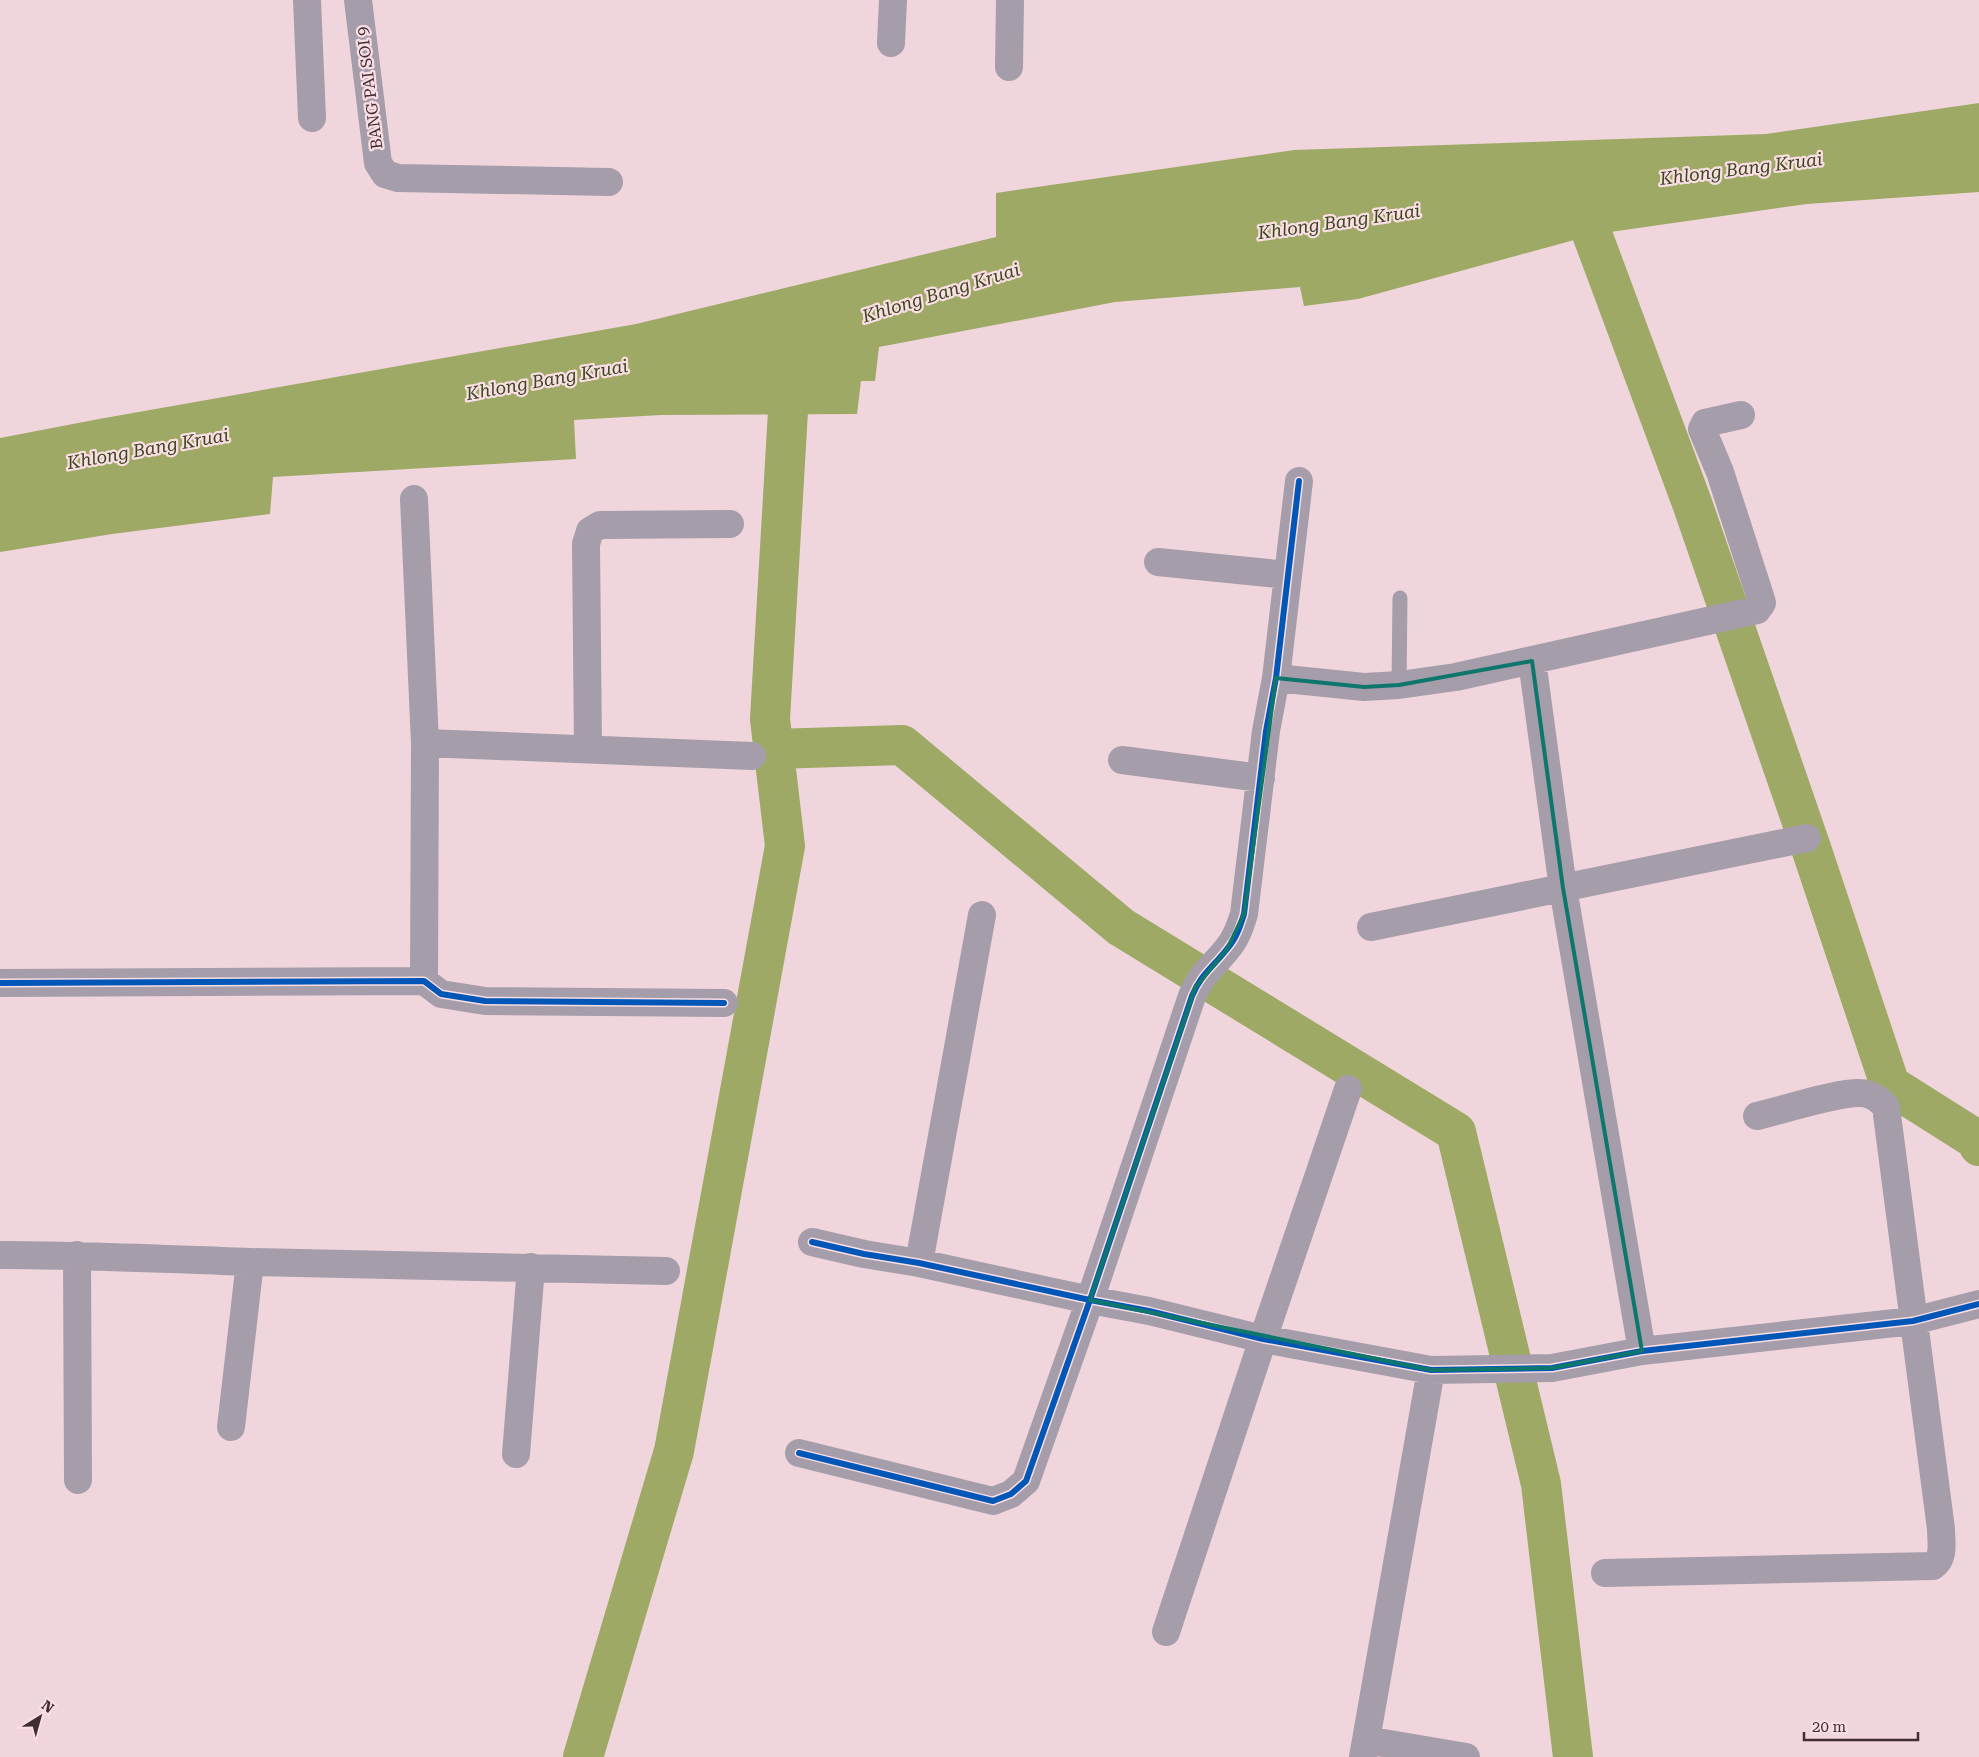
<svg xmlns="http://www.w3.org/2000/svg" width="1979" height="1757" viewBox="0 0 1979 1757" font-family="'Roboto Serif',serif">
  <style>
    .water { fill: #9da964 }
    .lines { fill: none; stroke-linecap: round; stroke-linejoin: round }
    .canal { stroke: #9da964; stroke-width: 40 }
    .service { stroke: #a59da9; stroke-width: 15 }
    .minor { stroke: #a59da9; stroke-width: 28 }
    .cycleway-casing { stroke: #fbdee4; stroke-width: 9 }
    .cycleway { stroke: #0057b8; stroke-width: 6 }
    .marked { fill: none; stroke: #0f766e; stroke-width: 4; stroke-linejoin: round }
    .labels { text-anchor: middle; stroke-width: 4.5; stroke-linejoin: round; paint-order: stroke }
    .street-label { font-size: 16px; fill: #402e32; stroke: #fbdee4 }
    .water-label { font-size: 18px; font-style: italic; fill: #3a461d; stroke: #fbdee4 }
  </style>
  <rect width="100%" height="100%" fill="#f0d6dc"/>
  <!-- water -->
  <path class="water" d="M 1979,103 L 1979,192 L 1807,204 L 1596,234 L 1358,299 L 1304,306 L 1300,287 L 1115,302 L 879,347 L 875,381 L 861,381 L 857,414 L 661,415 L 574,420 L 576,459 L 273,477 L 270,514 L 112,534 L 0,552 L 0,438 L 99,419 L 636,324 L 996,237 L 996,193 L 1294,150 L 1766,134 Z"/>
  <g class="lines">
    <!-- canal -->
    <path class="canal" d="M 1575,188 L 1692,503 L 1812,851 L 1890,1085 L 1977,1140 L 1979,1146
      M 774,749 L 902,745 L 1121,927 L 1456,1132 L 1541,1484 L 1573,1757
      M 583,1757 L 674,1451 L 785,846 L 770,719 L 791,360"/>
    <!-- service -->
    <path class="service" d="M 1399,685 L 1400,598"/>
    <!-- minor -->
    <path class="minor" d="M 307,0 L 312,118
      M 358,0 L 378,163 L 385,174 L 398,178 L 609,182
      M 891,43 L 893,0
      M 1009,67 L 1010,0
      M 414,499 L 425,743 L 424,981
      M 1158,562 L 1288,575
      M 1532,661 L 1563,888 L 1642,1351
      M 1276,678 L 1364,687 L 1399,685 L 1456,677 L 1757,610 L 1762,603 L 1760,596 L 1720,472 L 1702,429 L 1705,423 L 1741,415
      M 425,743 L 752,756
      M 588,749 L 586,544 L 590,531 L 600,525 L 730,524
      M 1122,760 L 1261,778
      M 1371,927 L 1807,838
      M 0,983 L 424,981 L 441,994 L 485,1001 L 724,1003
      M 812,1242 L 864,1254 L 919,1263 L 1090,1300 L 1149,1311 L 1263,1339 L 1431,1370 L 1552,1368 L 1642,1351 L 1913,1321 L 1979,1304
      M 0,1255 C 83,1255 166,1259 250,1262 C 388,1266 527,1267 666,1271
      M 77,1255 L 78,1480
      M 919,1263 L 982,915
      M 231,1427 L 250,1262
      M 799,1453 L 993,1501 L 1011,1494 L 1026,1481 L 1090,1300 L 1192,996 C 1201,974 1213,967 1227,949 C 1236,939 1240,927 1244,914 L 1266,731 L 1276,678 L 1299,481
      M 516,1454 L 531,1267
      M 1605,1573 L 1933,1566 C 1945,1558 1941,1542 1941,1529 L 1886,1107 C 1881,1101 1875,1096 1867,1094 C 1848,1088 1780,1111 1757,1116
      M 1166,1632 L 1263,1339 L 1348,1089
      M 1366,1740 L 1466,1757
      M 1363,1757 L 1431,1370"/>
    <defs>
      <path id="cycleway" d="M 0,983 L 424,981 L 441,994 L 485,1001 L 724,1003
        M 812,1242 L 864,1254 L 919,1263 L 1090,1300 L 1149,1311 L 1263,1339 L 1431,1370 L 1552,1368 L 1642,1351 L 1913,1321 L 1979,1304
        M 799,1453 L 993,1501 L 1011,1494 L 1026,1481 L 1090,1300 L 1192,996 C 1201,974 1213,967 1227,949 C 1236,939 1240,927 1244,914 L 1266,731 L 1276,678 L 1299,481"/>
    </defs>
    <!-- cycleway casing -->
    <use href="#cycleway" class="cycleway-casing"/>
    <!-- cycleway -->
    <use href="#cycleway" class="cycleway"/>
  </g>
  <!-- marked area -->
  <path class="marked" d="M 1532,661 L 1563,888 L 1642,1351 L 1552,1368 L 1431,1370 L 1090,1300 L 1195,988 L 1227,949 L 1244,914 L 1276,678 L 1364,687 L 1399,685 Z"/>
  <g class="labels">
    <!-- street labels -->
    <g class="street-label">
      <text transform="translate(369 88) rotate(-97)" y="6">BANG PAI SOI 9</text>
    </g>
    <!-- water labels -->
    <g class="water-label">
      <text transform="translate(1741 169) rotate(-7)" y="6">Khlong Bang Kruai</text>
      <text transform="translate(1339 222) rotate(-8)" y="6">Khlong Bang Kruai</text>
      <text transform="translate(941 293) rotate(-17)" y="6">Khlong Bang Kruai</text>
      <text transform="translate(547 380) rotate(-10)" y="6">Khlong Bang Kruai</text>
      <text transform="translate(148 449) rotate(-10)" y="6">Khlong Bang Kruai</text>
    </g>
  </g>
  <!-- north arrow -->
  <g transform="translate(40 1717) rotate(37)" stroke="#fbdee4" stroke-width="4" paint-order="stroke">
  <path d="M0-4L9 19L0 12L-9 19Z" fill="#402e32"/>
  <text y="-8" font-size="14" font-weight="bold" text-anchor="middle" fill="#402e32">N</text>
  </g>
  <!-- scale -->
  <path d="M1804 1732v8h114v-8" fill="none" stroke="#402e32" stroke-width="2.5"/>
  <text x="1812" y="1732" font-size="15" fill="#402e32" stroke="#fbdee4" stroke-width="4" paint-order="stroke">20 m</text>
</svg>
